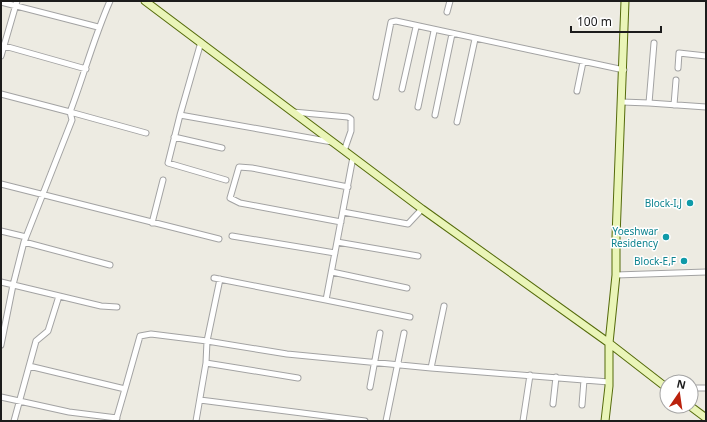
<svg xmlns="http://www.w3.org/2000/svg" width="707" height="422" viewBox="0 0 707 422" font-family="'Noto Sans',sans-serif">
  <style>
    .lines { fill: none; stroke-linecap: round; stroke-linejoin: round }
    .street-casing { stroke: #a3a3a3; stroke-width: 7 }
    .secondary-casing { stroke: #556b0b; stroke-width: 9 }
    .street { stroke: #fff; stroke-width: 5 }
    .secondary { stroke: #eaf5b8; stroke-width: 7 }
    .culture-dot { fill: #0f9aa8; stroke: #fff; stroke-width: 1.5 }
    .labels { text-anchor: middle; stroke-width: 3; stroke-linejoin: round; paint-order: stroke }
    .culture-label { font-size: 10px; fill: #0d838f; stroke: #fff; text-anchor: end }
  </style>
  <rect width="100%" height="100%" fill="#edebe2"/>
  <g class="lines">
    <defs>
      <path id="street" d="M 1,2 L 98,27
        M 447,12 L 450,1
        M 1,45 L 86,69
        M 1,56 L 17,1
        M 678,68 L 679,53 L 706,56
        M 402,89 L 416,27
        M 577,91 L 583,62
        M 1,94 L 70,112 C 84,75 94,37 110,1
        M 376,97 L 391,22 L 396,21 L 624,70
        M 622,102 L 649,103 L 654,43
        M 649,103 L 706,107
        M 674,105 L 676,80
        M 418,107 L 434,31
        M 293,112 L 348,117 L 351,119 L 351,131 L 344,151
        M 180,115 L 201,42
        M 435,115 L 452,34
        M 457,122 L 475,39
        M 174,137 L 222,148
        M 353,157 L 326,300 L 410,317
        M 226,180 L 168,163 L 180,115 L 332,142
        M 1,184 L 219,239
        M 343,212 L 408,224 L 422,209
        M 341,222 L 240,203 L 230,198 L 239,167 L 252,168 L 348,187
        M 152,223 L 163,180
        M 1,231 L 26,237
        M 232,236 L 335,253
        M 24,242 L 110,265
        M 337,242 L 418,256
        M 332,272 L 407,288
        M 616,275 L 706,272
        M 214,278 L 326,300
        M 1,282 L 101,306 L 117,307
        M 1,345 L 13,285 L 24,242 L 72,120 L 70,112 L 146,133
        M 206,363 L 207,341 L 287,354 L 431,368 L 609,382
        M 29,366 L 125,389 L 140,336 L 151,334 L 207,341 L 220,279
        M 431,368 L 444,306
        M 370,387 L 380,333
        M 691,388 L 706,388
        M 1,397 L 69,412 L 117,418
        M 200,400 L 365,421
        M 553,404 L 556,377
        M 582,405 L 584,380
        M 116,420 L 125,389
        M 14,421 L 36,341 L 48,331 L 59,296
        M 196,421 L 206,363 L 298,378
        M 386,421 L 404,333
        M 523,421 L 530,375"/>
      <path id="secondary" d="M 145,1 L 422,209 L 609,343 L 667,388
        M 690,406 L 706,418
        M 605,421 L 609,386 L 609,343 L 616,275 L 616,237 L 625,1"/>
    </defs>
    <!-- street casing -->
    <use href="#street" class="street-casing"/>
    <!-- secondary casing -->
    <use href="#secondary" class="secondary-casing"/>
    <!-- street -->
    <use href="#street" class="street"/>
    <!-- secondary -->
    <use href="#secondary" class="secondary"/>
  </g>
  <!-- markers -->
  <g class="culture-dot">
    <circle cx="690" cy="203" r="4"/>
    <circle cx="666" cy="237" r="4"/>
    <circle cx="684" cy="261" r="4"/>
  </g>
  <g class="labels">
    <!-- culture labels -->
    <g class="culture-label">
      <text x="682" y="207">Block-I,J</text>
      <text x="658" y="235">Yoeshwar<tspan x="658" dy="12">Residency</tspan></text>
      <text x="676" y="265">Block-E,F</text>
    </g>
  </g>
  <!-- border -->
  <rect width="707" height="422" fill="none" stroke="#1c1c1c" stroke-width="4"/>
  <!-- north arrow -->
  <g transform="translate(679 394) rotate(13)"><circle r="19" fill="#ffffff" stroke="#a4a4a4"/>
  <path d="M0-3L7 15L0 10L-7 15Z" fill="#bb220d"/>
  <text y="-6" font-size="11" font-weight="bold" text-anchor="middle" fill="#1c1c1c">N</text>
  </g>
  <!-- scale -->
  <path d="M571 26v6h90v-6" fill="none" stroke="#1c1c1c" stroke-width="2"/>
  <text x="577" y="26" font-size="12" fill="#1c1c1c" stroke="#ffffff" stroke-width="3" paint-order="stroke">100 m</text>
</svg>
